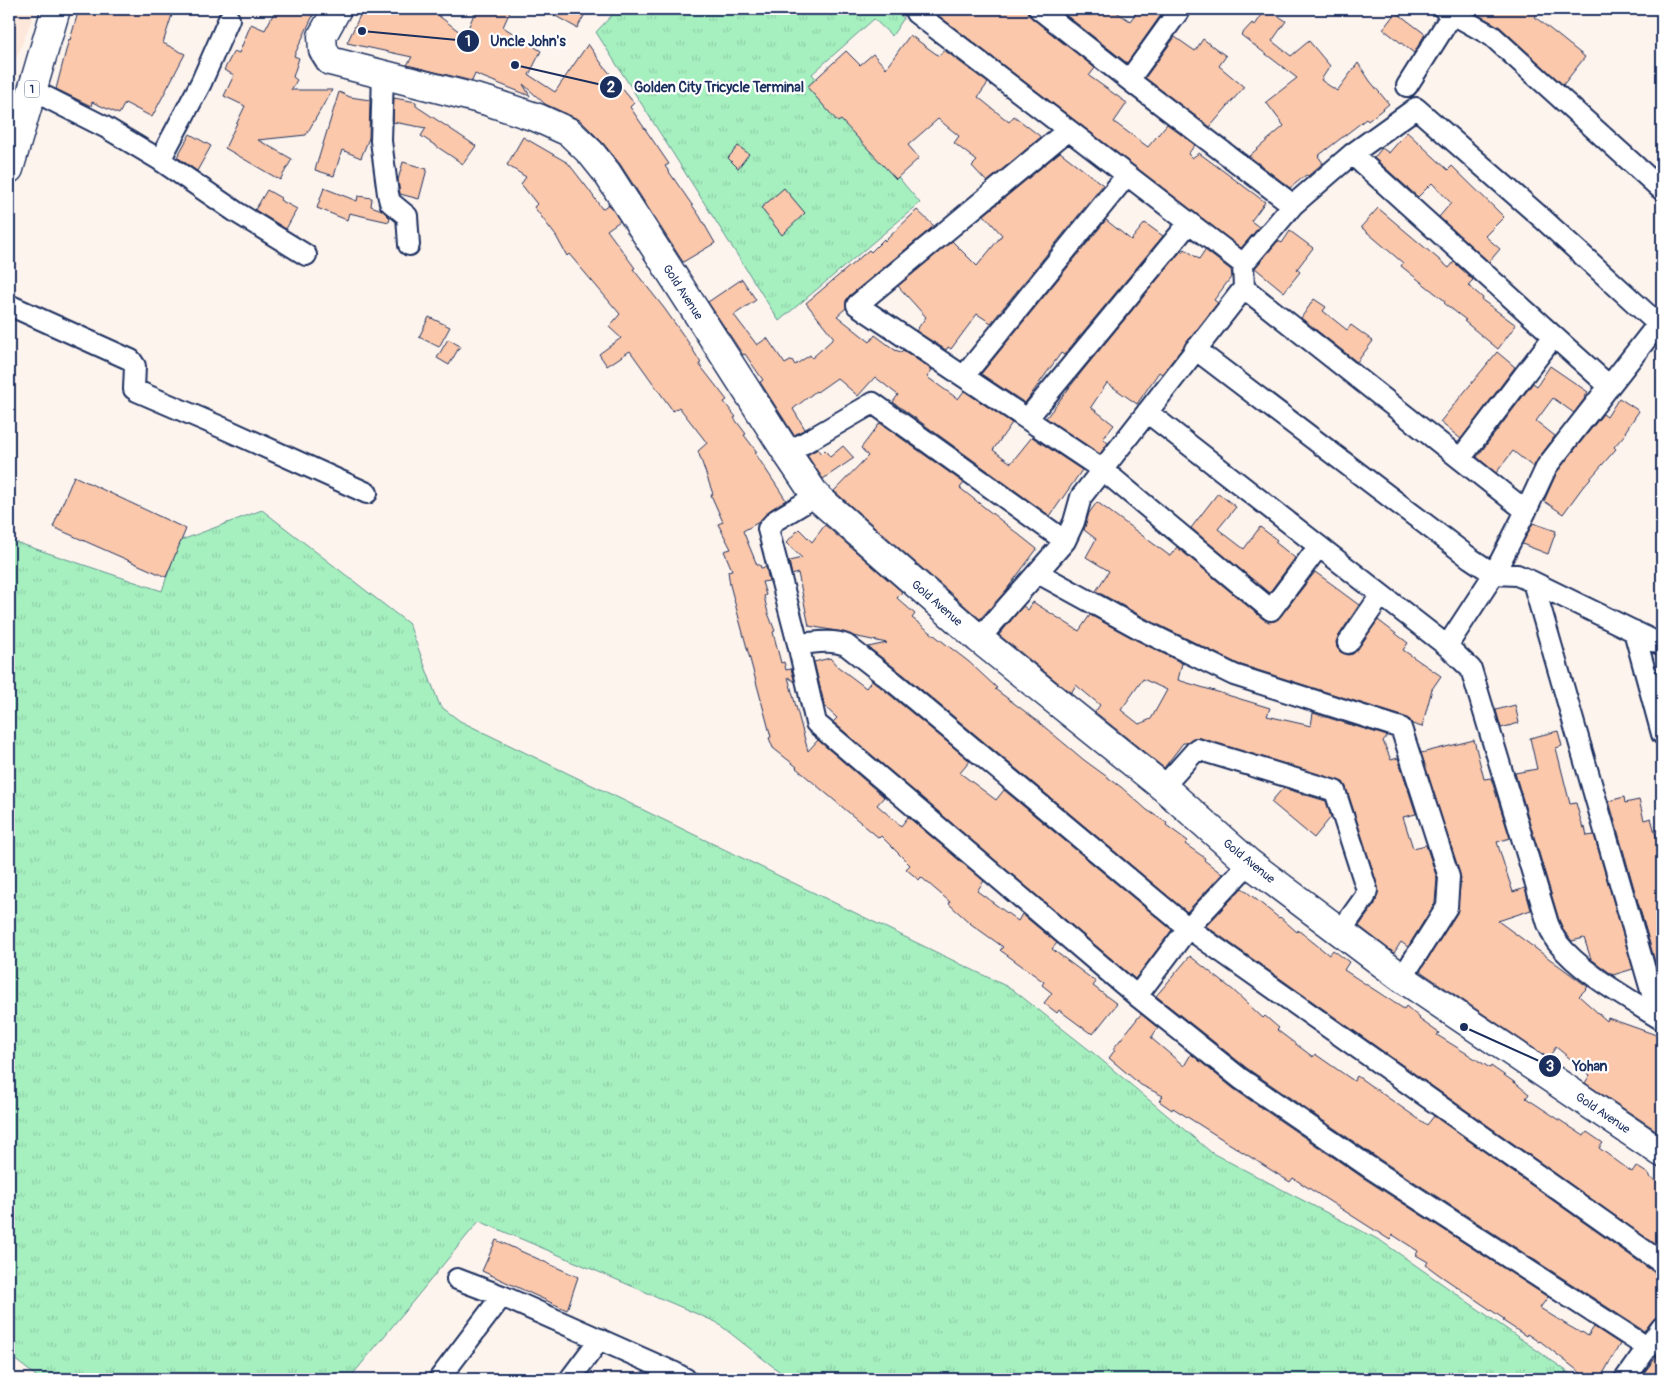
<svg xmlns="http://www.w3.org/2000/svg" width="1671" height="1388" viewBox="0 0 1671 1388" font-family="Pangolin,sans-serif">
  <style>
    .built { fill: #fde7da }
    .grass { fill: url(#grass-tufts); stroke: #60908e }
    .building { fill: #fbc8ab; stroke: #1b2f5e; fill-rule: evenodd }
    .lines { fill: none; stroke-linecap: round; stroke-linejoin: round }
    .street-casing { stroke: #1b2f5e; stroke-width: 24 }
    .secondary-casing { stroke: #1b2f5e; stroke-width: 31 }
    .highway-casing { stroke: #1b2f5e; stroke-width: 31 }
    .street { stroke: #fff; stroke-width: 20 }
    .secondary { stroke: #fff; stroke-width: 28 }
    .highway { stroke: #fff; stroke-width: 28 }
    .labels { text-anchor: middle; stroke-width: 4.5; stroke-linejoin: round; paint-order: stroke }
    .shield { fill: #fff; stroke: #5f6d8e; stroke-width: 1 }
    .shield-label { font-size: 11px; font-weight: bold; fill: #1b2f5e }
    .street-label { font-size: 12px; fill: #1b2f5e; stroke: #fff }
    .leader { fill: none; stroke: #1b2f5e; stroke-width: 2 }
    .callout-dot { fill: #1b2f5e; stroke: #fff; stroke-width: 2 }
    .mark-label { font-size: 15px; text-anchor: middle; font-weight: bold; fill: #fff }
    .callout-label { font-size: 14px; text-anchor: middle; font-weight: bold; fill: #1b2f5e; stroke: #fff; stroke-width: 4.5; stroke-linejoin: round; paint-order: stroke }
  </style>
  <defs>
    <pattern id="grass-tufts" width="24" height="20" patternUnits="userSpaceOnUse" patternTransform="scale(1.25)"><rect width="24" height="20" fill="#a6f0bf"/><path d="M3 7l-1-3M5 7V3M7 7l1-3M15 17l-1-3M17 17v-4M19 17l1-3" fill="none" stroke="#8ecea7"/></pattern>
  </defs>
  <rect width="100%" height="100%" fill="#fef4ee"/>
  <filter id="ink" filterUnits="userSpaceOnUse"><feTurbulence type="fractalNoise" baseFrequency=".02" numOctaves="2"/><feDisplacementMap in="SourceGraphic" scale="10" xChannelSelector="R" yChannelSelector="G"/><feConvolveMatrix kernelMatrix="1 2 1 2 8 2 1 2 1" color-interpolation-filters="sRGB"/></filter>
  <g filter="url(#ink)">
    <!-- built -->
    <path class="built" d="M 9,9 L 36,9 L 9,77 Z"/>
    <!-- grass -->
    <path class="grass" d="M 618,9 L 892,9 L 904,18 L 892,36 L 874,19 L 812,74 L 920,203 L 779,321 L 596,32 Z
      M 262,510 L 409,624 L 440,706 L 460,721 L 1012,989 L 1092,1052 L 1212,1153 L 1381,1241 L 1575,1377 L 1575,1379 L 789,1379 L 716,1322 L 479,1221 L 349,1379 L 40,1379 L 9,1355 L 9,540 L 162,591 L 179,541 Z"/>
    <!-- building -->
    <path class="building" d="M 79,9 L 152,9 L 172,15 L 163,43 L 185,54 L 152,117 L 125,103 L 119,114 L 92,102 L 91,106 L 56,89 L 69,39 L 70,40 Z
      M 276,9 L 316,9 L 294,56 L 299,58 L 293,77 L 297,80 L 291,90 L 332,90 L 306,135 L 258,140 L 292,159 L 280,180 L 225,148 L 245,106 L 224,96 L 234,75 L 224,70 L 234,51 L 239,53 L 251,24 L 265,30 Z
      M 363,9 L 430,9 L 465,36 L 476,9 L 511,9 L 503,27 L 541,51 L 529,75 L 555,92 L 588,44 L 602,64 L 634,103 L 630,107 L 669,164 L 665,166 L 699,215 L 715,243 L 683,262 L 620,164 L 603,143 L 580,120 L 545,104 L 523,84 L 530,96 L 475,74 L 472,81 L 407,65 L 412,57 L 347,43 Z
      M 543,9 L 588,9 L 577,28 Z
      M 930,9 L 1027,9 L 1028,14 L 1032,18 L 1095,68 L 1089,76 L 1127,103 L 1114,122 L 1148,147 L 1167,124 L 1195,145 L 1188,154 L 1192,158 L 1199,153 L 1265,202 L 1251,221 L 1259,227 L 1241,248 Z
      M 1058,9 L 1112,9 L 1130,21 L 1139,9 L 1163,9 L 1163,12 L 1127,63 Z
      M 1266,9 L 1268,9 L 1286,21 L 1272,41 L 1291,56 L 1309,41 L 1330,66 L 1321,80 L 1337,91 L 1358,63 L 1370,81 L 1389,104 L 1368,121 L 1366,119 L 1318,156 L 1323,163 L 1308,176 L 1306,175 L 1290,188 L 1249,156 L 1284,126 L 1266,102 L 1297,78 L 1241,35 L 1252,23 L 1255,25 Z
      M 1468,9 L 1541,9 L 1535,17 L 1585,57 L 1563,85 L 1500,27 Z
      M 1396,12 L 1425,34 L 1414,53 L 1383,29 Z
      M 910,35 L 939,56 L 944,50 L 988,83 L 978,97 L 1009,122 L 1014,116 L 1041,137 L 987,182 L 972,166 L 977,161 L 954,143 L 959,136 L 938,119 L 908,145 L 919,158 L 896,179 L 841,120 L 838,122 L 807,87 L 846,51 L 860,65 L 873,54 L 886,68 Z
      M 1175,37 L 1195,51 L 1203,39 L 1226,56 L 1219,66 L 1244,87 L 1210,127 L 1145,78 Z
      M 339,92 L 350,97 L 370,100 L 369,138 L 361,158 L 342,150 L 334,176 L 315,170 Z
      M 394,98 L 416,102 L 416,106 L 476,146 L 463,164 L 421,136 L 426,128 L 393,122 Z
      M 1407,132 L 1448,170 L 1452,166 L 1504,217 L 1485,236 L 1500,249 L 1489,262 L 1439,217 L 1451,203 L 1432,183 L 1418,197 L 1374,158 L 1382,148 L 1389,153 Z
      M 190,134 L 211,146 L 197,171 L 177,157 Z
      M 523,137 L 568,163 L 589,190 L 602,209 L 609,204 L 620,221 L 607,230 L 635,268 L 633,269 L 664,308 L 688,342 L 701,363 L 699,364 L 727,400 L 724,402 L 736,417 L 734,418 L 746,434 L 744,435 L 757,452 L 755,453 L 786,500 L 770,510 L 759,522 L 743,531 L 757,565 L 760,565 L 761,568 L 766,567 L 769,581 L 762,582 L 766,595 L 764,596 L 768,613 L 775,631 L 773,632 L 781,663 L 784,662 L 786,670 L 791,669 L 795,682 L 788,677 L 808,751 L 818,740 L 884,797 L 877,805 L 901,826 L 908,817 L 984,881 L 977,891 L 1018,921 L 1022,914 L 1057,943 L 1052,949 L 1096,982 L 1093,986 L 1117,1004 L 1093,1034 L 1091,1032 L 1090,1033 L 1059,1010 L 1057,1013 L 1044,1003 L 1052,993 L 1042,985 L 1044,982 L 1000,950 L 1003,947 L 971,924 L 949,904 L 950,902 L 921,877 L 919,880 L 906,869 L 910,865 L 881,836 L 879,838 L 796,768 L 797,767 L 773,748 L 769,738 L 771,737 L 730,585 L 728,571 L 732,570 L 724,551 L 731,549 L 718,524 L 723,522 L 711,495 L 713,494 L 698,451 L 707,443 L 679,407 L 673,411 L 630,351 L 607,366 L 599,354 L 621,338 L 609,327 L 620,314 L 569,254 L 567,256 L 556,236 L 534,207 L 537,204 L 521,184 L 526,177 L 507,165 Z
      M 738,146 L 749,154 L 738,168 L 728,158 Z
      M 1060,152 L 1103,185 L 991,323 L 977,314 L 951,349 L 948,347 L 946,350 L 916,331 L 926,317 L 898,286 L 952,241 L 977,266 L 1002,235 L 984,215 Z
      M 403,162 L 427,169 L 419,199 L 400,194 L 398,180 Z
      M 324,188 L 357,201 L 358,196 L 372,198 L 371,206 L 382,210 L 390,218 L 389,222 L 349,213 L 347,220 L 317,208 Z
      M 784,188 L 805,213 L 782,235 L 761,208 Z
      M 267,190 L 281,198 L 280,200 L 297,209 L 286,229 L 255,210 Z
      M 1378,208 L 1449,268 L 1454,262 L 1473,280 L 1468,285 L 1483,298 L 1482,300 L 1516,325 L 1498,349 L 1464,321 L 1466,320 L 1444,303 L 1445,301 L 1401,266 L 1403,263 L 1361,227 Z
      M 917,210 L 934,226 L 849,296 L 846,301 L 846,308 L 837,316 L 870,342 L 875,335 L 895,350 L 901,352 L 903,350 L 932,370 L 927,377 L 958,399 L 964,391 L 1012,423 L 993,450 L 1011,463 L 1032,437 L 1082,470 L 1050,516 L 893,402 L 898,395 L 875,377 L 858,396 L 837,378 L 817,392 L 816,391 L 793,409 L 805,429 L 794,435 L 760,382 L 763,380 L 745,354 L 743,355 L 708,302 L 742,279 L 756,300 L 734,315 L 757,345 L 767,338 L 785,364 L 792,360 L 795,365 L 810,355 L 812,358 L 834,338 L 806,303 L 869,250 L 871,252 L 884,239 L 885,241 Z
      M 1106,220 L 1131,240 L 1145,223 L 1163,236 L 1064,355 L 1061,353 L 1025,403 L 981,374 Z
      M 1290,231 L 1313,248 L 1297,269 L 1300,272 L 1284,292 L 1255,268 L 1278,241 L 1282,243 Z
      M 1185,249 L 1199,259 L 1205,250 L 1231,270 L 1232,276 L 1214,300 L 1218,303 L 1162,374 L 1159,372 L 1137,404 L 1107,383 L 1091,407 L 1114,425 L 1103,439 L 1108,443 L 1100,454 L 1046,418 L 1083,370 L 1181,251 L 1183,252 Z
      M 1314,299 L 1326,307 L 1323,311 L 1347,330 L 1351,325 L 1373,341 L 1357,362 L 1301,318 Z
      M 429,317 L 450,327 L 439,347 L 419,337 Z
      M 448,339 L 460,346 L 449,365 L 437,358 Z
      M 1497,352 L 1515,367 L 1461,439 L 1440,422 Z
      M 1550,366 L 1588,392 L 1584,398 L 1585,398 L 1574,413 L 1553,398 L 1536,421 L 1555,436 L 1538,459 L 1533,467 L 1513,451 L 1496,473 L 1477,457 L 1533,383 L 1537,386 Z
      M 1619,398 L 1639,411 L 1625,432 L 1626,433 L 1614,447 L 1616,449 L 1582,488 L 1563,514 L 1544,501 L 1557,472 L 1603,414 L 1607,417 Z
      M 880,423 L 964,483 L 960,488 L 1037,549 L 1004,593 L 980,619 L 834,491 L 868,456 L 861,448 Z
      M 843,446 L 854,458 L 823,479 L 807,455 L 818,449 L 821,454 L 825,450 L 830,457 Z
      M 74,476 L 186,529 L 166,577 L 53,527 Z
      M 1218,493 L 1236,507 L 1218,529 L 1244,549 L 1260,527 L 1277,540 L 1275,542 L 1295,558 L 1269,593 L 1191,528 Z
      M 1097,502 L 1170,556 L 1177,547 L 1263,619 L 1269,622 L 1275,621 L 1280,617 L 1315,572 L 1336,587 L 1336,588 L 1359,605 L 1338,637 L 1336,642 L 1337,648 L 1341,652 L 1348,655 L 1353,654 L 1357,650 L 1378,620 L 1408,643 L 1403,650 L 1441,676 L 1432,689 L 1422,727 L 1412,724 L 1410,720 L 1405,717 L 1238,664 L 1147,619 L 1096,591 L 1109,571 L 1086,557 L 1096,539 L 1084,530 L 1089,513 Z
      M 1533,523 L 1556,531 L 1548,554 L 1522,544 Z
      M 825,525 L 902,592 L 897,598 L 915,614 L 912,618 L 969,662 L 997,688 L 995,689 L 1035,719 L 1084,760 L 1121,787 L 1147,810 L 1167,823 L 1166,825 L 1188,841 L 1185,844 L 1205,858 L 1204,860 L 1222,874 L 1187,912 L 904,675 L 868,647 L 887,643 L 853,636 L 842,632 L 809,626 L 798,573 L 792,575 L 789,561 L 802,558 L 786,543 L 799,529 L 812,542 Z
      M 1033,602 L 1079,631 L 1090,615 L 1136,640 L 1184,664 L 1182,663 L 1178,680 L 1270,708 L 1267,716 L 1311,726 L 1313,713 L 1387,736 L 1383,741 L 1391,760 L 1398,758 L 1416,814 L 1403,817 L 1413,848 L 1426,845 L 1437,878 L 1435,903 L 1408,947 L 1401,942 L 1394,953 L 1359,926 L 1375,904 L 1378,893 L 1378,887 L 1346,787 L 1343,782 L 1200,738 L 1193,738 L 1186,743 L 1183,743 L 1164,768 L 1095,712 L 1100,705 L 1076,685 L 1071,693 L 999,635 L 1023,606 L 1028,610 ZM 1143,679 L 1167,690 L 1151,719 L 1139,724 L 1121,710 Z
      M 830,658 L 837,666 L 866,688 L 872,680 L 970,761 L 960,773 L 996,800 L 1004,790 L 1172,930 L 1135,979 L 833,722 L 837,718 L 825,707 L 814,662 Z
      M 1515,705 L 1519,723 L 1501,728 L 1496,710 Z
      M 1558,731 L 1562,746 L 1556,748 L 1570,804 L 1576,803 L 1583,828 L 1585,827 L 1587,836 L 1594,835 L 1633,969 L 1613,975 L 1591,959 L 1584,938 L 1572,941 L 1564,931 L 1559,920 L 1515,773 L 1537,769 L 1530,738 Z
      M 1474,740 L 1484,779 L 1491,778 L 1510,838 L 1497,842 L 1507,874 L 1513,892 L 1525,888 L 1531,910 L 1498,921 L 1588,987 L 1579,996 L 1607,1021 L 1608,1018 L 1662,1037 L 1662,1134 L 1585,1083 L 1590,1075 L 1556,1047 L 1548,1058 L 1420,971 L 1457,913 L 1461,878 L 1421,753 Z
      M 1283,788 L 1326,801 L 1331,817 L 1314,838 L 1271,802 Z
      M 1624,797 L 1625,803 L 1639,800 L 1644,820 L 1651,818 L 1659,847 L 1662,846 L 1662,986 L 1609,801 Z
      M 1242,888 L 1279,918 L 1280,917 L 1297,932 L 1298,930 L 1329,955 L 1333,950 L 1349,962 L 1344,970 L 1404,1009 L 1406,1006 L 1420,1018 L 1419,1019 L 1439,1033 L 1437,1035 L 1490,1068 L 1491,1066 L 1514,1082 L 1529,1094 L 1526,1098 L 1584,1136 L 1587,1132 L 1603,1143 L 1599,1148 L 1632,1172 L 1636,1166 L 1650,1175 L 1649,1177 L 1662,1185 L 1662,1249 L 1206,926 Z
      M 1190,956 L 1233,990 L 1263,1018 L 1265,1016 L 1279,1028 L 1277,1030 L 1313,1057 L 1315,1054 L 1354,1081 L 1357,1076 L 1427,1125 L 1434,1116 L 1655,1273 L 1662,1275 L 1662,1315 L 1657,1316 L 1653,1320 L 1644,1331 L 1376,1157 L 1248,1069 L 1156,996 Z
      M 1141,1014 L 1158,1028 L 1151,1038 L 1184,1066 L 1191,1054 L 1234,1089 L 1362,1177 L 1548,1297 L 1540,1308 L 1567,1325 L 1581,1333 L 1582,1332 L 1588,1336 L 1594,1327 L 1620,1344 L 1600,1379 L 1581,1379 L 1582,1374 L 1540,1341 L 1539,1342 L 1527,1334 L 1526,1336 L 1503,1321 L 1504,1319 L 1438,1274 L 1426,1265 L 1428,1262 L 1416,1255 L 1418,1251 L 1393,1235 L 1390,1240 L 1293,1178 L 1290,1182 L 1173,1108 L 1172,1110 L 1159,1101 L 1163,1096 L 1141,1085 L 1109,1058 L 1115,1050 L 1113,1049 Z
      M 496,1240 L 578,1277 L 567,1310 L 482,1271 Z
      M 1662,1347 L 1662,1379 L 1639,1379 L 1658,1355 Z"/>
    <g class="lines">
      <defs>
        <path id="street" d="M 916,9 L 916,13 L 1243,264
          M 1039,9 L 1129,80 L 1293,205
          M 1444,9 L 1492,36 L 1662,190
          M 383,74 L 381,141 L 388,194 L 390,202 L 407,216 L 409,245
          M 1129,80 L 1175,16 L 1178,12 L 1175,9
          M 1407,86 L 1453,13
          M 32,90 L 105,127 L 160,160 L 236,212 L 306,255
          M 1068,130 L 857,305 L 1103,470 L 1271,610 L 1319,546
          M 1352,154 L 1609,386
          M 160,160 L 201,83 L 229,19
          M 1244,288 L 1526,511
          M 9,305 L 131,360 L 135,366 L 134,389 L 137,391 L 223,428 L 367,493
          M 1195,349 L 1470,558 L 1494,574 L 1517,575 L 1533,582 L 1662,645
          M 964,376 L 1127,175
          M 1147,412 L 1447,646 L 1471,669 L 1548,924 C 1551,930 1553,937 1557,942 C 1580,972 1627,998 1659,1018 L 1662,1019
          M 1027,419 L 1189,223
          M 787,453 L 873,403 L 1065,541
          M 1460,459 L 1554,336
          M 816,496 L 776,520 L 768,529 L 798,644 L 816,723 L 1137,996 L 1241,1079 L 1369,1167 L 1648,1348
          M 1038,573 L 1142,630 L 1234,675 L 1401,728 L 1449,877 L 1447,907 L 1402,978
          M 1533,582 L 1659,1018
          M 1634,631 L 1662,734
          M 979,639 L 1065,541 L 1074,522 L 1081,497 L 1244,288 L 1243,264 L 1293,205 L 1352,154 L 1416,108 L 1544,220 L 1658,324 L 1547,466 L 1526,511 L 1494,574 L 1447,646
          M 1348,643 L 1381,595
          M 798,644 C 814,643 831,639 846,645 L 896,684 L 1188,928 L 1662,1263
          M 1163,787 L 1197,749 L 1335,791 L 1367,890 L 1365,897 L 1340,932
          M 1137,996 L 1188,928 L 1249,863
          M 457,1279 L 502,1296 L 675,1373 L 686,1379
          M 439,1379 L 502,1296
          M 570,1379 L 600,1339
          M 1625,1379 L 1662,1327"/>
        <path id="secondary" d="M 337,9 L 322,36 L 323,50 L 330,61 L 487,101 L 538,118 L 569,132 L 591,153 L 607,173 L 787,453 L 816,496 L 979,639 L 1163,787 L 1249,863 L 1402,978 L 1662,1153"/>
        <path id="highway" d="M 9,169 L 56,9"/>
      </defs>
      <!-- street casing -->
      <use href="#street" class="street-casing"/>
      <!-- secondary casing -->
      <use href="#secondary" class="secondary-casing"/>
      <!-- highway casing -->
      <use href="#highway" class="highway-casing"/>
      <!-- street -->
      <use href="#street" class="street"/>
      <!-- secondary -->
      <use href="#secondary" class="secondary"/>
      <!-- highway -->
      <use href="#highway" class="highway"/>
    </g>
  </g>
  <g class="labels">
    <!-- shield labels -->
    <rect class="shield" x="24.5" y="80.5" width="15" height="17" rx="4"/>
    <g class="shield-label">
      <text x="32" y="93">1</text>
    </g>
    <!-- street labels -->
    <g class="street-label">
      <text transform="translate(683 292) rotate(57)" y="4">Gold Avenue</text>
      <text transform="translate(937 603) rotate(41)" y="4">Gold Avenue</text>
      <text transform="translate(1249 861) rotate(39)" y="4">Gold Avenue</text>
      <text transform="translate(1603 1113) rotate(34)" y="4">Gold Avenue</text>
    </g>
  </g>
  <!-- callouts -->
  <path class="leader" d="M362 31L468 41M515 65L611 87M1464 1027L1550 1066"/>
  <g class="callout-dot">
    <circle cx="362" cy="31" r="5"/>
    <circle cx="515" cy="65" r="5"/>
    <circle cx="1464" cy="1027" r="5"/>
    <circle cx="468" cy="41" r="12"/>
    <circle cx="611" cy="87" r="12"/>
    <circle cx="1550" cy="1066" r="12"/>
  </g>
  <g class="mark-label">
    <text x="468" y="46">1</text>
    <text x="611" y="92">2</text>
    <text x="1550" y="1071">3</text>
  </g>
  <g class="callout-label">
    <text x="528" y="46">Uncle John's</text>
    <text x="719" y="92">Golden City Tricycle Terminal</text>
    <text x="1590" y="1071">Yohan</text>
  </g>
  <!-- margin -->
  <rect width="1671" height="1388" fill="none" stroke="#fff" stroke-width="30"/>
  <rect x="15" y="15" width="1641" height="1358" fill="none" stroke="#1b2f5e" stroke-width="2" filter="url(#ink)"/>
</svg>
